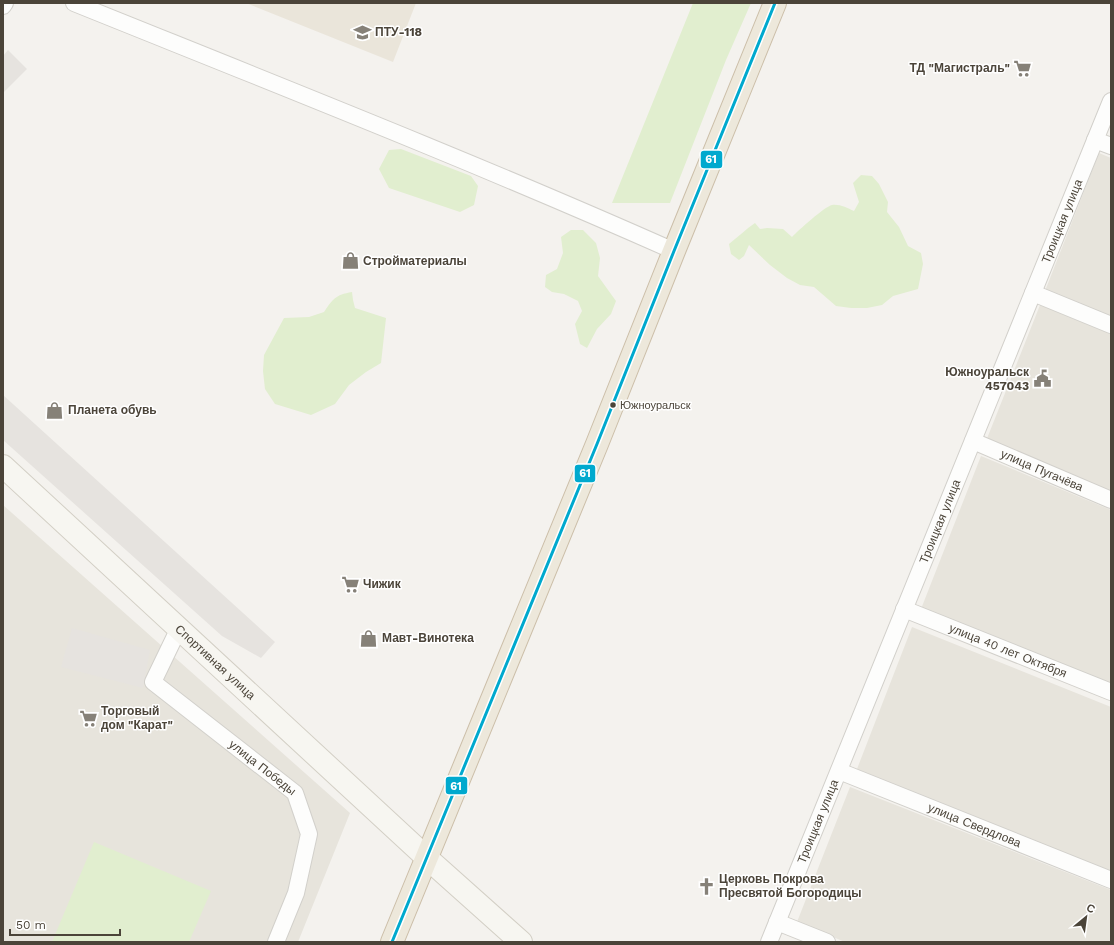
<svg xmlns="http://www.w3.org/2000/svg" width="1114" height="945" viewBox="0 0 1114 945" font-family="'Work Sans',sans-serif">
  <style>
    .residential { fill: #e7e4dc }
    .education { fill: #eae5da }
    .green { fill: #e1eecf }
    .parking { fill: #e6e3df }
    .lines { fill: none; stroke-linecap: round; stroke-linejoin: round }
    .street-casing { stroke: #d2d0cb; stroke-width: 18 }
    .secondary-casing { stroke: #d3cfc5; stroke-width: 24 }
    .highway-casing { stroke: #ccbfa9; stroke-width: 24 }
    .street { stroke: #fdfdfc; stroke-width: 16 }
    .secondary { stroke: #f7f6f1; stroke-width: 22 }
    .highway { stroke: #ede8db; stroke-width: 22 }
    .bus-1-casing { stroke: #fff; stroke-width: 6 }
    .bus-1 { stroke: #00a9ce; stroke-width: 3 }
    .bus-dot { fill: #4b4439; stroke: #fff; stroke-width: 1.5 }
    .labels { text-anchor: middle; stroke-width: 3; stroke-linejoin: round; paint-order: stroke }
    .bus-label { font-size: 11px; fill: #4b4439; stroke: #fff; text-anchor: start }
    .poi-label { font-size: 12px; font-weight: bold; fill: #4b4439; stroke: #fff; text-anchor: start }
    .street-label { font-size: 12px; fill: #4b4439; stroke: #fff }
    .line-badge { stroke: #fff; stroke-width: 1.5 }
    .badge-label { font-size: 11px; text-anchor: middle; font-weight: bold; fill: #fff }
  </style>
  <rect width="100%" height="100%" fill="#f4f2ee"/>
  <!-- residential -->
  <path class="residential" d="M 1099,153 L 1111,158 L 1111,318 L 1045,291 Z
    M 1040,305 L 1111,334 L 1111,493 L 986,441 Z
    M 981,456 L 1111,510 L 1111,684 L 921,609 Z
    M 3,505 L 350,813 L 298,942 L 3,942 L 3,785 L 4,782 L 3,781 Z
    M 912,627 L 1111,707 L 1111,872 L 857,769 Z
    M 850,787 L 1111,890 L 1111,942 L 845,942 L 797,922 Z"/>
  <!-- education -->
  <path class="education" d="M 246,3 L 416,3 L 393,62 Z"/>
  <!-- green -->
  <path class="green" d="M 693,3 L 751,3 L 726,60 L 670,203 L 612,203 Z
    M 401,149 L 471,176 L 478,186 L 474,205 L 460,212 L 389,188 L 379,169 L 389,150 Z
    M 861,175 L 872,176 L 879,184 L 888,202 L 887,212 L 899,227 L 908,246 L 921,253 L 923,264 L 918,289 L 893,296 L 882,305 L 867,308 L 851,308 L 836,306 L 814,287 L 800,285 L 787,278 L 770,265 L 749,245 L 744,256 L 739,260 L 731,254 L 729,244 C 738,237 746,229 755,223 L 760,229 L 767,228 L 783,229 L 792,237 C 799,230 824,207 832,205 C 840,204 847,208 854,211 L 859,202 L 853,183 Z
    M 571,230 L 583,230 L 596,243 L 600,258 L 598,276 L 616,301 L 611,314 L 597,329 L 587,348 L 580,344 L 575,324 L 582,311 L 578,301 L 564,294 L 552,292 L 545,287 L 546,275 L 557,269 L 563,253 L 561,237 Z
    M 352,292 L 353,300 L 355,308 L 386,318 L 381,363 L 366,372 L 349,385 L 335,404 L 311,415 L 275,404 L 265,389 L 263,371 L 264,355 L 284,318 L 309,317 L 324,312 C 333,299 335,295 352,292 Z
    M 94,842 L 211,891 L 189,942 L 52,942 Z"/>
  <!-- parking -->
  <path class="parking" d="M 8,50 L 27,69 L 3,93 L 3,56 Z
    M 3,395 L 275,642 L 261,658 L 222,636 L 3,440 Z
    M 72,628 L 150,650 L 143,688 L 61,667 Z"/>
  <g class="lines">
    <defs>
      <g id="street">
        <path d="M 74,3 C 275,84 476,163 674,251"/>
        <path d="M 3,6 L 5,3"/>
        <path d="M 1095,140 L 1111,146"/>
        <path d="M 1033,293 L 1111,325"/>
        <path id="s1" d="M 973,441 L 1111,500"/>
        <path id="s2" d="M 904,609 L 1111,692"/>
        <path id="s3" d="M 179,628 L 153,682 L 295,793 L 309,834 L 296,893 L 276,942"/>
        <path id="s4" d="M 839,771 L 1111,880"/>
        <path d="M 777,922 L 827,942"/>
        <path id="s5" d="M 769,942 L 1111,101"/>
      </g>
      <g id="secondary">
        <path id="s6" d="M 3,466 L 427,858 L 521,942"/>
      </g>
      <path id="highway" d="M 392,942 L 597,444 L 674,251 L 775,3"/>
    </defs>
    <!-- street casing -->
    <use href="#street" class="street-casing"/>
    <!-- secondary casing -->
    <use href="#secondary" class="secondary-casing"/>
    <!-- highway casing -->
    <use href="#highway" class="highway-casing"/>
    <!-- street -->
    <use href="#street" class="street"/>
    <!-- secondary -->
    <use href="#secondary" class="secondary"/>
    <!-- highway -->
    <use href="#highway" class="highway"/>
    <defs>
      <path id="bus-1" d="M 392,942 L 597,444 L 674,251 L 775,3"/>
    </defs>
    <!-- bus-1 casing -->
    <use href="#bus-1" class="bus-1-casing"/>
    <!-- bus-1 -->
    <use href="#bus-1" class="bus-1"/>
  </g>
  <!-- icons -->
  <defs>
    <symbol id="university-bare" viewBox="-9 -9 18 18"><path d="M0-5L7-2L0 1L-7-2ZM-4 1L0 2.5L4 1V4Q0 6-4 4Z" fill="#868178" stroke="#fff" stroke-width="2.5" paint-order="stroke"/></symbol>
    <symbol id="supermarket-bare" viewBox="-9 -9 18 18"><path d="M-6-5.5h2.5l.6 2H6L4.5 2H-2.5L-4.4-4H-6ZM-1.5 3.2a1.3 1.3 0 1 0 .1 0ZM3 3.2a1.3 1.3 0 1 0 .1 0Z" fill="#868178" stroke="#fff" stroke-width="2.5" paint-order="stroke"/></symbol>
    <symbol id="shop-bare" viewBox="-9 -9 18 18"><path d="M-5-2.5h2.3a2.7 3.5 0 0 1 5.4 0H5L5.5 6h-11ZM-1.5-2.5h3a1.5 2.3 0 0 0-3 0Z" fill="#868178" stroke="#fff" stroke-width="2.5" paint-order="stroke"/></symbol>
    <symbol id="civic-bare" viewBox="-9 -9 18 18"><path d="M-.6-6.5H3V-4.5H.6V-3L4-1V1h2V6H-6V1h2V-1L-.6-3ZM-1.2 2.5V6h2.4V2.5Z" fill="#868178" stroke="#fff" stroke-width="2.5" paint-order="stroke"/></symbol>
    <symbol id="church-bare" viewBox="-9 -9 18 18"><path d="M-1.2-6h2.4v3.5h3.3v2.4h-3.3V6h-2.4V-.1h-3.3v-2.4h3.3Z" fill="#868178" stroke="#fff" stroke-width="2.5" paint-order="stroke"/></symbol>
  </defs>
  <g fill-rule="evenodd">
    <use href="#university-bare" x="350" y="20" width="25" height="25"/>
    <use href="#supermarket-bare" x="1010" y="56" width="25" height="25"/>
    <use href="#shop-bare" x="338" y="248" width="25" height="25"/>
    <use href="#civic-bare" x="1030" y="366" width="25" height="25"/>
    <use href="#shop-bare" x="42" y="398" width="25" height="25"/>
    <use href="#supermarket-bare" x="338" y="572" width="25" height="25"/>
    <use href="#shop-bare" x="356" y="626" width="25" height="25"/>
    <use href="#supermarket-bare" x="76" y="706" width="25" height="25"/>
    <use href="#church-bare" x="694" y="874" width="25" height="25"/>
  </g>
  <!-- markers -->
  <circle class="bus-dot" cx="613" cy="405" r="3.5"/>
  <g class="labels">
    <!-- bus labels -->
    <g class="bus-label">
      <text x="620" y="409">Южноуральск</text>
    </g>
    <!-- poi labels -->
    <g class="poi-label">
      <text x="375" y="36">ПТУ-118</text>
      <text x="1010" y="72" text-anchor="end">ТД "Магистраль"</text>
      <text x="363" y="265">Стройматериалы</text>
      <text x="1029" y="376" text-anchor="end">Южноуральск<tspan x="1029" dy="14">457043</tspan></text>
      <text x="68" y="414">Планета обувь</text>
      <text x="363" y="588">Чижик</text>
      <text x="382" y="642">Мавт-Винотека</text>
      <text x="101" y="715">Торговый<tspan x="101" dy="14">дом "Карат"</tspan></text>
      <text x="719" y="883">Церковь Покрова<tspan x="719" dy="14">Пресвятой Богородицы</tspan></text>
    </g>
    <!-- street labels -->
    <g class="street-label">
      <text dy="4" stroke="none"><textPath href="#s5" startOffset="778">Троицкая улица</textPath></text>
      <text dy="4" stroke="none"><textPath href="#s1" startOffset="75">улица Пугачёва</textPath></text>
      <text dy="4" stroke="none"><textPath href="#s5" startOffset="454">Троицкая улица</textPath></text>
      <text dy="4" stroke="none"><textPath href="#s2" startOffset="112">улица 40 лет Октября</textPath></text>
      <text dy="4" stroke="none"><textPath href="#s6" startOffset="289">Спортивная улица</textPath></text>
      <text dy="4" stroke="none"><textPath href="#s3" startOffset="199">улица Победы</textPath></text>
      <text dy="4" stroke="none"><textPath href="#s5" startOffset="130">Троицкая улица</textPath></text>
      <text dy="4" stroke="none"><textPath href="#s4" startOffset="146">улица Свердлова</textPath></text>
    </g>
  </g>
  <g class="line-badge">
    <rect x="700" y="150" width="23" height="19" rx="4" fill="#00a9ce"/>
    <rect x="574" y="464" width="22" height="19" rx="4" fill="#00a9ce"/>
    <rect x="445" y="776" width="23" height="19" rx="4" fill="#00a9ce"/>
  </g>
  <g class="badge-label">
    <text x="711" y="163">61</text>
    <text x="585" y="477">61</text>
    <text x="456" y="790">61</text>
  </g>
  <!-- border -->
  <rect width="1114" height="945" fill="none" stroke="#4b4439" stroke-width="8"/>
  <!-- north arrow -->
  <g transform="translate(1086 917) rotate(29)" stroke="#ffffff" stroke-width="3" paint-order="stroke">
  <path d="M0-3L7 15L0 10L-7 15Z" fill="#4b4439"/>
  <text y="-6" font-size="11" font-weight="bold" text-anchor="middle" fill="#4b4439">С</text>
  </g>
  <!-- scale -->
  <path d="M10 929v6h110v-6" fill="none" stroke="#4b4439" stroke-width="2"/>
  <text x="16" y="929" font-size="12" fill="#4b4439" stroke="#ffffff" stroke-width="3" paint-order="stroke">50 m</text>
</svg>
